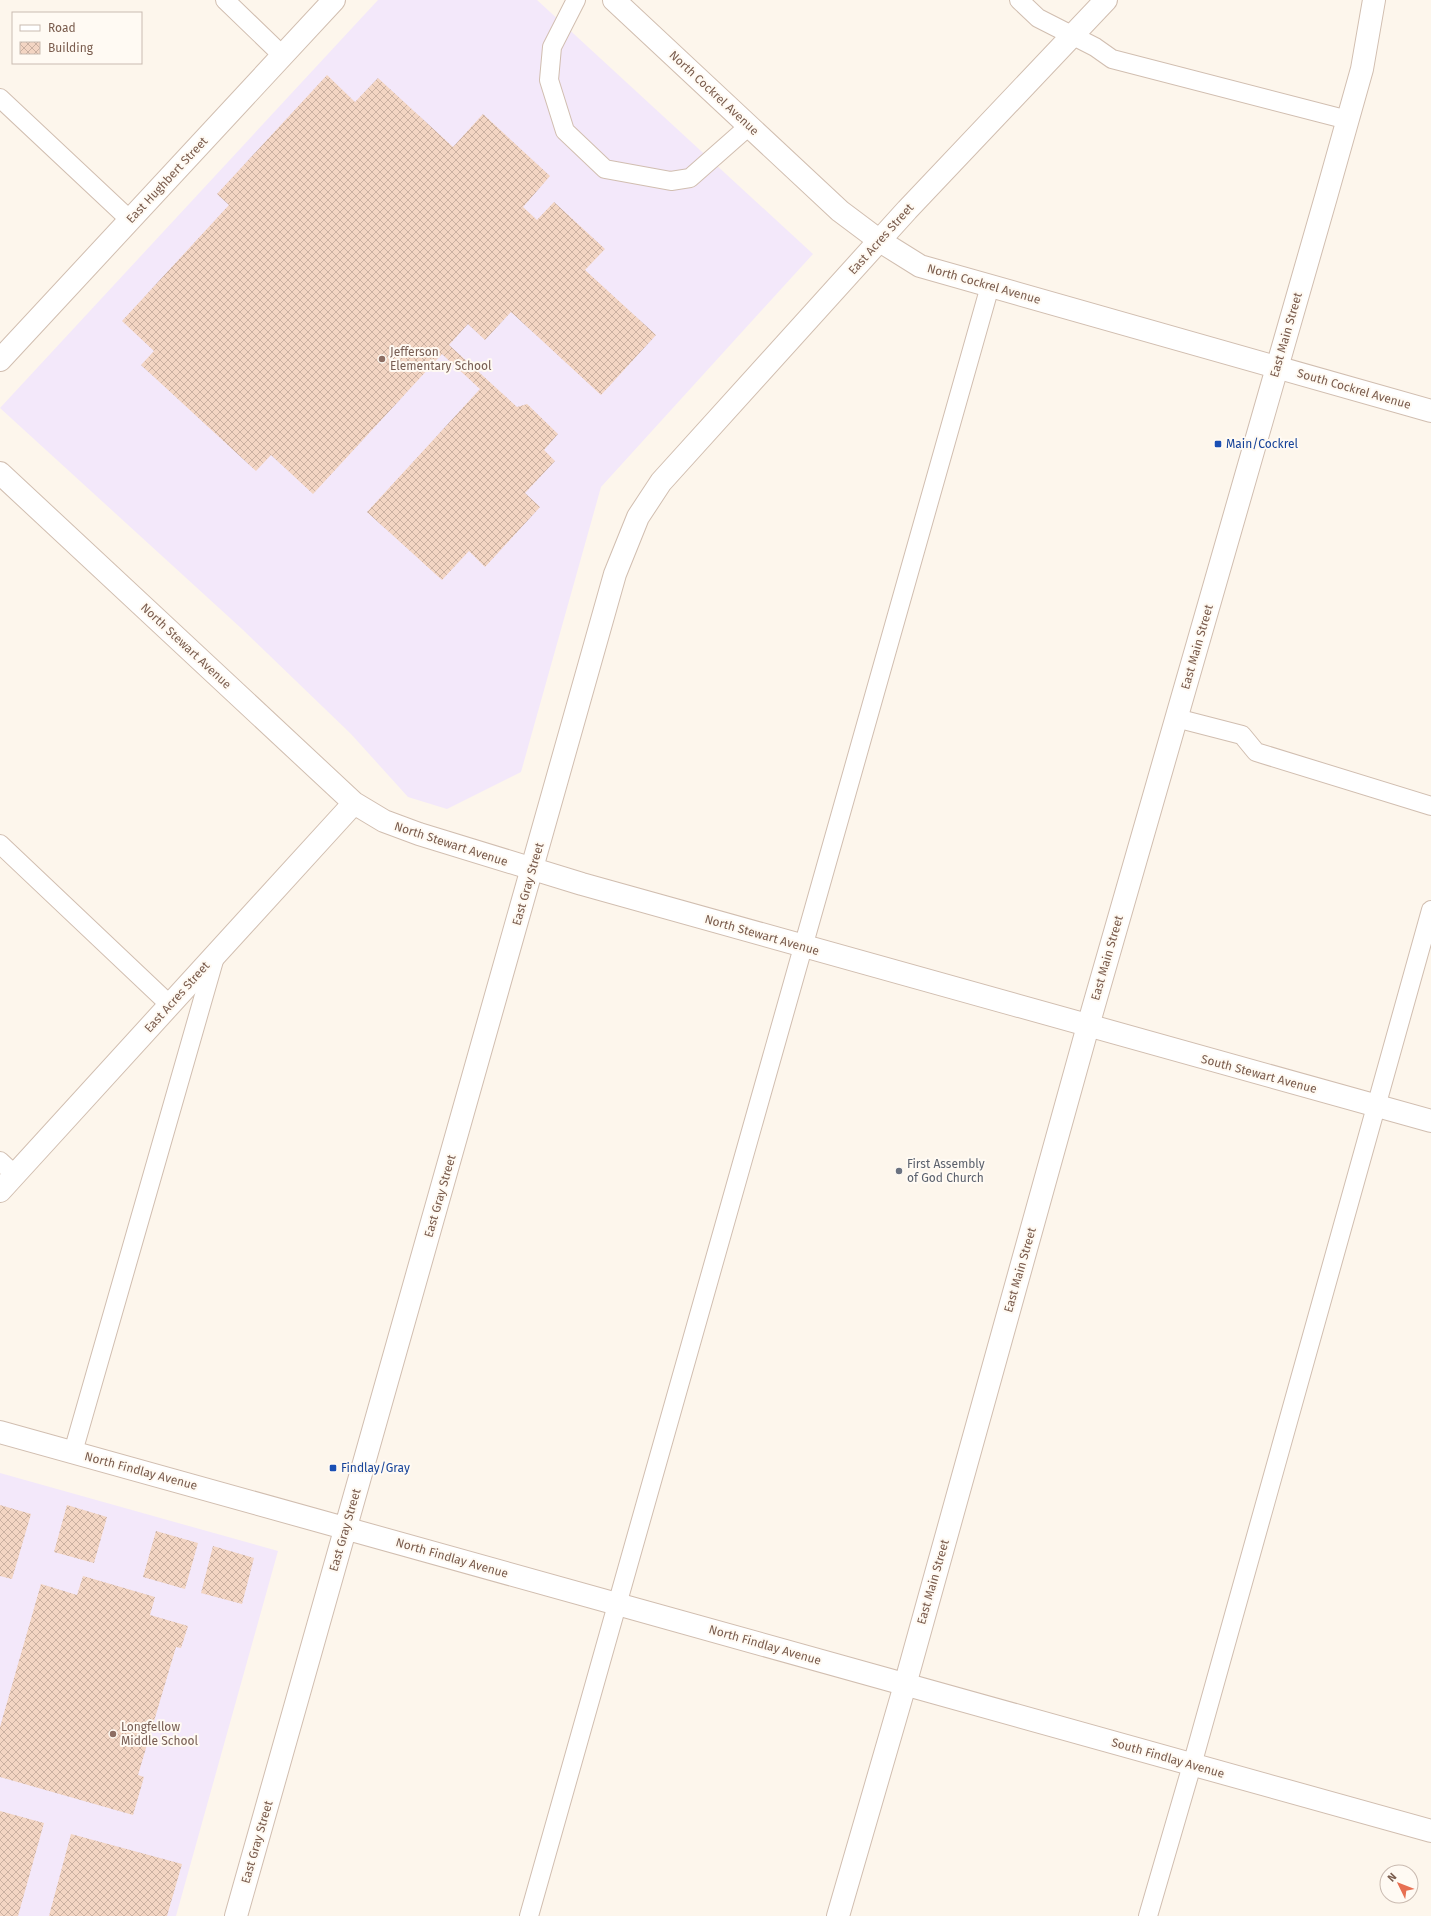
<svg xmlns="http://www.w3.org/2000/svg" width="1431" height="1916" viewBox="0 0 1431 1916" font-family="'Fira Sans',sans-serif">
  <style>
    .education { fill: #f3e8fa }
    .building { fill: url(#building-cross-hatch) }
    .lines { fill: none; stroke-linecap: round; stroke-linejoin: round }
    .service-casing { stroke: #d1beb0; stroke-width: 20 }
    .minor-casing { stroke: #d1beb0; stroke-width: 24 }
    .tertiary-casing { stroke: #d1beb0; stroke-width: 24 }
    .service { stroke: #fff; stroke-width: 18 }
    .minor { stroke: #fff; stroke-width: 22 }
    .tertiary { stroke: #fff; stroke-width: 22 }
    .education-dot { fill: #8d6e63; stroke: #fffaf3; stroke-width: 1.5 }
    .transit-dot { fill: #1a4fb4; stroke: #fffaf3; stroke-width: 1.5 }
    .worship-dot { fill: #6b7280; stroke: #fffaf3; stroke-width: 1.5 }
    .labels { text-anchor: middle; stroke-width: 4; stroke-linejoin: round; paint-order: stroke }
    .street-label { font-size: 12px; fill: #7a5c4d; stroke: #fffaf3 }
    .education-label { font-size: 12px; fill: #785e54; stroke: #fffaf3; text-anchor: start }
    .transit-label { font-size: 12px; fill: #164399; stroke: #fffaf3; text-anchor: start }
    .worship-label { font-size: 12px; fill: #5b616d; stroke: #fffaf3; text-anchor: start }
  </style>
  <defs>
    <pattern id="building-cross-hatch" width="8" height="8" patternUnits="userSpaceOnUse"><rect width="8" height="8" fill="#f3d5c3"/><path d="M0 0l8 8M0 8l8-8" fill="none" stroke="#cab0a1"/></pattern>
  </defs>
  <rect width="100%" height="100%" fill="#fdf6ec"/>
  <!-- education -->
  <path class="education" d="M 378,0 L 537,0 L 813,254 L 601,487 L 521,772 L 447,809 L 408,797 L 351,734 L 242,629 L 0,408 Z
    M 0,1473 L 278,1551 L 176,1916 L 0,1916 Z"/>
  <!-- building -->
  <path class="building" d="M 327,75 L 355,102 L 378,78 L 453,147 L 483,114 L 550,176 L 523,207 L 537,220 L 554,202 L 605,249 L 585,270 L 656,335 L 601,395 L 511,312 L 485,340 L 468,324 L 449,345 L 517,407 L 527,404 L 558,434 L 544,450 L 555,461 L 525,493 L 540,507 L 485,567 L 469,551 L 442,580 L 367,512 L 480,389 L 442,354 L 313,494 L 271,455 L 256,471 L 141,365 L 154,351 L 122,321 L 229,205 L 217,194 Z
    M 0,1505 L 31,1514 L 12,1579 L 0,1576 Z
    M 67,1505 L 107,1517 L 94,1563 L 54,1552 Z
    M 156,1531 L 198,1543 L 185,1589 L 143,1577 Z
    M 213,1546 L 254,1558 L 242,1604 L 201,1593 Z
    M 83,1576 L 155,1597 L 150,1615 L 188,1626 L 181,1648 L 176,1647 L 138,1775 L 144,1777 L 133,1815 L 0,1777 L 0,1727 L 41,1584 L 77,1595 Z
    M 0,1811 L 44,1823 L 18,1916 L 0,1916 Z
    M 71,1834 L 182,1864 L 167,1916 L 49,1916 Z"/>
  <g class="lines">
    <defs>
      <path id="service" d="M 225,0 L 283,56
        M 576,0 L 552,47 L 549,80 L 565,131 L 605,169 L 671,181 L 690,178 L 749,126
        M 1019,0 L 1038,18 L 1095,47 L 1112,59 L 1348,120
        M 0,98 L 130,220
        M 1176,718 L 1242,735 L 1256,752 L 1431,806
        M 0,844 L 170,1005
        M 0,1161 L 15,1175
        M 73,1452 L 215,957
        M 529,1916 L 990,286
        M 1148,1916 L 1192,1765 L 1431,910"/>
      <path id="minor" d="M 614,0 L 840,211 L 880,241 L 920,266 L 1431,411
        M 0,360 L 334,0
        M 0,473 L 354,803 L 384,821 L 419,834 L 582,884 L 1431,1121
        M 0,1191 L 354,803
        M 617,1604 L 1431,1831"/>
      <path id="tertiary" d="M 0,1432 L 617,1604
        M 236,1916 L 615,574 L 638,517 L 661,482 L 907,210 L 1106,0
        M 838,1916 L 905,1685 L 1088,1026 L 1326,197 L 1362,69 L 1374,0"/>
    </defs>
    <!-- service casing -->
    <use href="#service" class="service-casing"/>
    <!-- minor casing -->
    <use href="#minor" class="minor-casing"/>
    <!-- tertiary casing -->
    <use href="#tertiary" class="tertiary-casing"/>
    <!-- service -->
    <use href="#service" class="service"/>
    <!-- minor -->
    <use href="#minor" class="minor"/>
    <!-- tertiary -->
    <use href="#tertiary" class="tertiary"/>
  </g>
  <!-- markers -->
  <g class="education-dot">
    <circle cx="382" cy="359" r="4"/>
    <circle cx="113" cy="1734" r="4"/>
  </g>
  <g class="transit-dot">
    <rect x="1214" y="440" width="8" height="8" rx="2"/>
    <rect x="329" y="1464" width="8" height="8" rx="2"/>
  </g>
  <circle class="worship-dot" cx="899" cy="1171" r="4"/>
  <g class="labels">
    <!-- street labels -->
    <g class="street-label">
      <text transform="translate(714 93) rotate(43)" y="4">North Cockrel Avenue</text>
      <text transform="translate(167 180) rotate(-47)" y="4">East Hughbert Street</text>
      <text transform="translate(881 239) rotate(-48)" y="4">East Acres Street</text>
      <text transform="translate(984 284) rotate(16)" y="4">North Cockrel Avenue</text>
      <text transform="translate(1286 335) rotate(-74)" y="4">East Main Street</text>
      <text transform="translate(1354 389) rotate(16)" y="4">South Cockrel Avenue</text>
      <text transform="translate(186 646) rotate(43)" y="4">North Stewart Avenue</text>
      <text transform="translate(1197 647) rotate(-74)" y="4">East Main Street</text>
      <text transform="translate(451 844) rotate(18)" y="4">North Stewart Avenue</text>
      <text transform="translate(528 884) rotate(-74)" y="4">East Gray Street</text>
      <text transform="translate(762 935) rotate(16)" y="4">North Stewart Avenue</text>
      <text transform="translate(1107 958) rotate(-74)" y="4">East Main Street</text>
      <text transform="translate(177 997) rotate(-48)" y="4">East Acres Street</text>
      <text transform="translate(1259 1074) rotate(15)" y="4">South Stewart Avenue</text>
      <text transform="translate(440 1196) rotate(-74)" y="4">East Gray Street</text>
      <text transform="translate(1020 1270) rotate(-74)" y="4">East Main Street</text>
      <text transform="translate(141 1471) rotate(15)" y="4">North Findlay Avenue</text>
      <text transform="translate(345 1530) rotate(-74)" y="4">East Gray Street</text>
      <text transform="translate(452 1558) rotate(16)" y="4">North Findlay Avenue</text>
      <text transform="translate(933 1582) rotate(-74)" y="4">East Main Street</text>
      <text transform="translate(765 1645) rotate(16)" y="4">North Findlay Avenue</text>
      <text transform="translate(1168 1758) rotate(16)" y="4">South Findlay Avenue</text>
      <text transform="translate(257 1842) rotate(-74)" y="4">East Gray Street</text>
    </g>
    <!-- education labels -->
    <g class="education-label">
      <text x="390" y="356">Jefferson<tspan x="390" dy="14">Elementary School</tspan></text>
      <text x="121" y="1731">Longfellow<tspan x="121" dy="14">Middle School</tspan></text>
    </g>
    <!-- transit labels -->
    <g class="transit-label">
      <text x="1226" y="448">Main/Cockrel</text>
      <text x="341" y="1472">Findlay/Gray</text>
    </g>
    <!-- worship labels -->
    <g class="worship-label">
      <text x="907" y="1168">First Assembly<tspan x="907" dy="14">of God Church</tspan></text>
    </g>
  </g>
  <!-- legend -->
  <rect x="12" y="12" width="130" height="52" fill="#fffaf3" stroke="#cabbb1"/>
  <rect x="20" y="25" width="20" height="6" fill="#ffffff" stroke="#cabbb1"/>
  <text x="48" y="32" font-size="12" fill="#7a5c4d">Road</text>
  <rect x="20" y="42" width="20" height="12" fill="url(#building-cross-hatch)" stroke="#cabbb1"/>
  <text x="48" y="52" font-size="12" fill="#7a5c4d">Building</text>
  <!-- north arrow -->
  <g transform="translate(1399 1884) rotate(313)"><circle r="19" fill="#fffaf3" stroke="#cabbb1"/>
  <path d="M0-3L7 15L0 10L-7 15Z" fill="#e76f51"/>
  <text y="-6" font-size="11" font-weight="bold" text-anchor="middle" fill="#7a5c4d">N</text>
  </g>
</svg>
